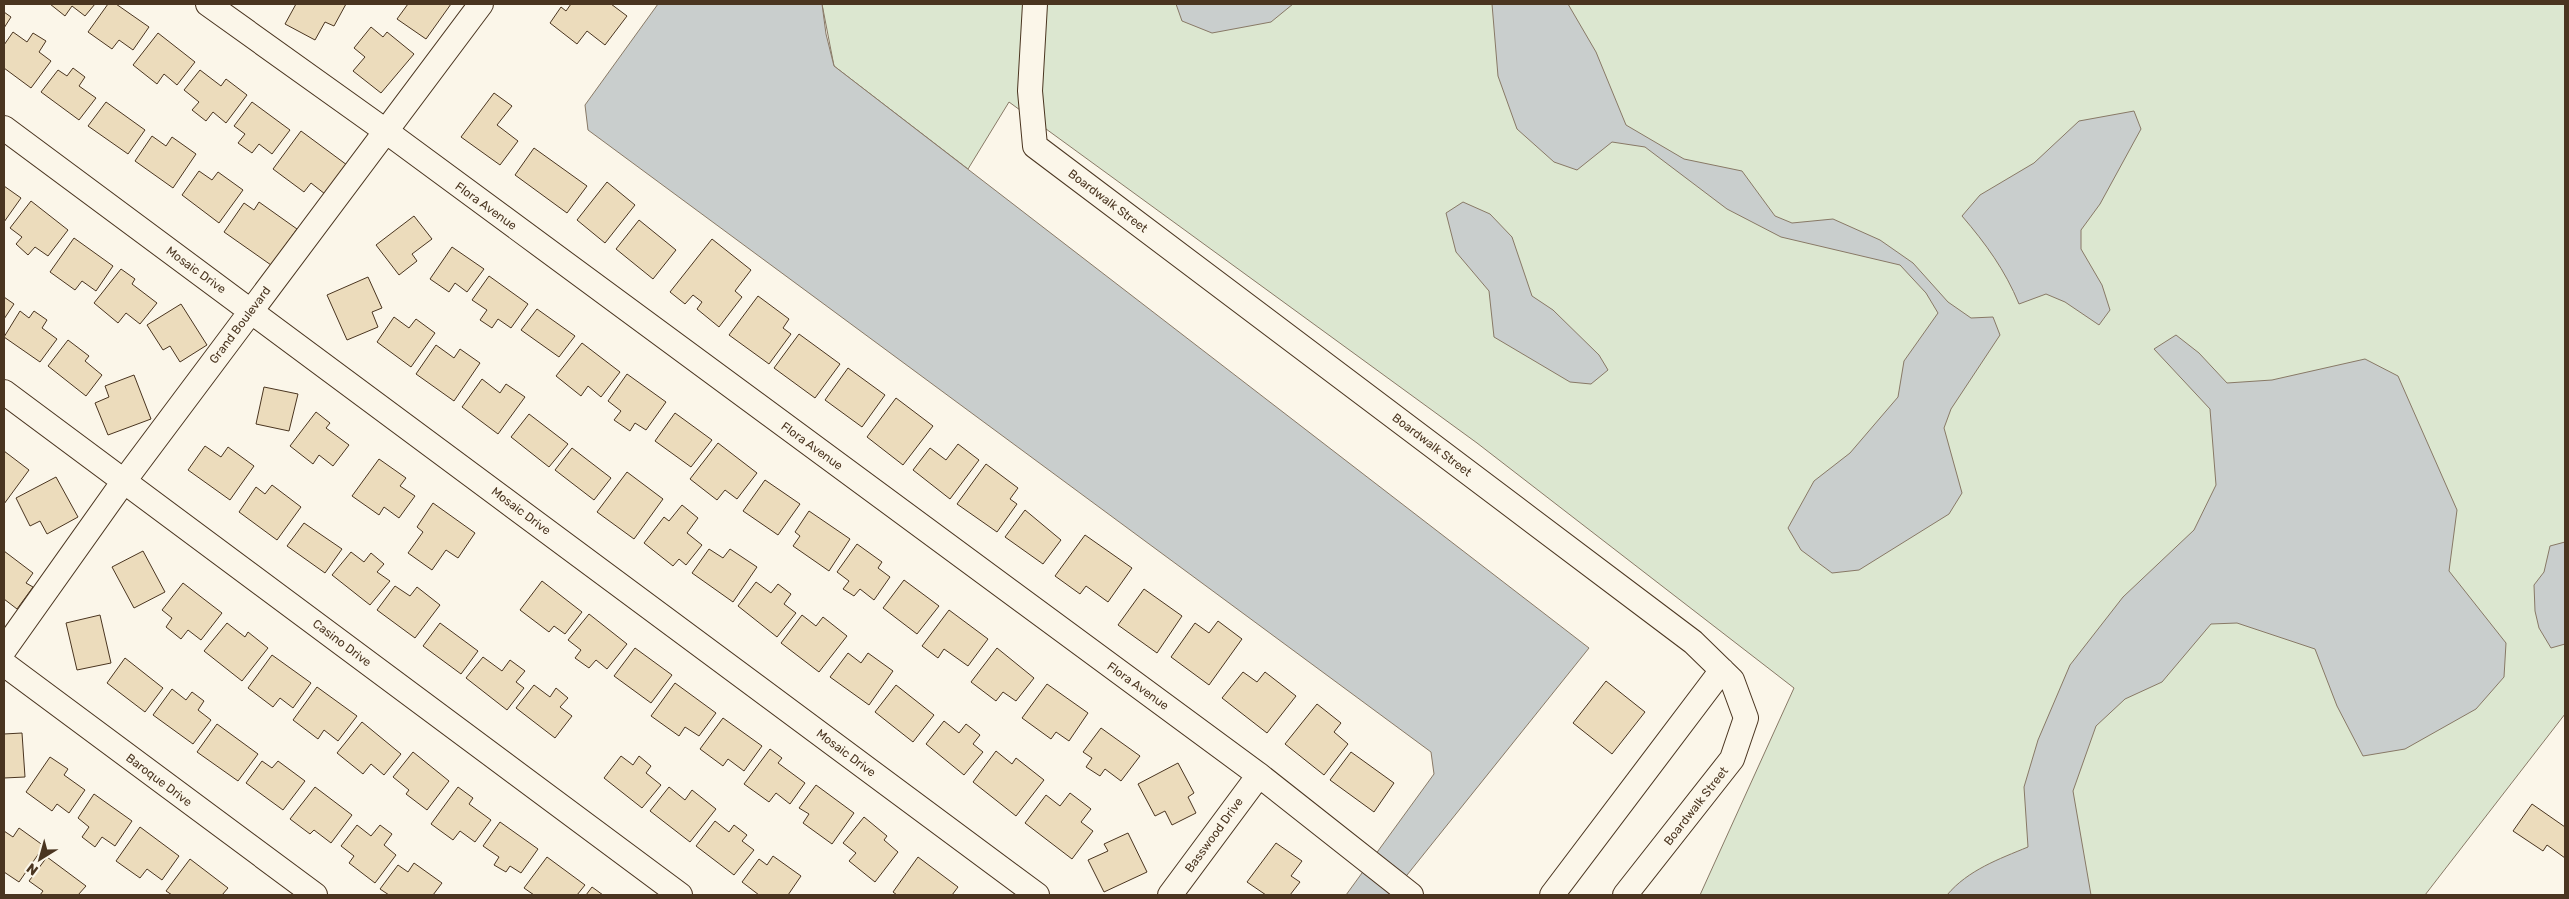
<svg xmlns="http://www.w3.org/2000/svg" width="2569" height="899" viewBox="0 0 2569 899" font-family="Rubik,sans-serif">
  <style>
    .green { fill: #dce7d0; stroke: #887966 }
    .water { fill: #c9cecd; stroke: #887966 }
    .building { fill: #ecdcbc; stroke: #4a3520 }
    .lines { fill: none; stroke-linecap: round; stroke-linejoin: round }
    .minor-casing { stroke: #4a3520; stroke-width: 26 }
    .minor { stroke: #fbf6e9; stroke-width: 24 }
    .labels { text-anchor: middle; stroke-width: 4; stroke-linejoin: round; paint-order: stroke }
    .street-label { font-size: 12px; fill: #4a3520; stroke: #fbf6e9 }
  </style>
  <rect width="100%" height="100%" fill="#fbf6e9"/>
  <!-- green -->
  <path class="green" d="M 822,4 L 2565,4 L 2565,714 L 2425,895 L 1700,895 L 1794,688 L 1477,443 L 1009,102 L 968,169 L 834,66 Z"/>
  <!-- water -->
  <path class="water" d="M 658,4 L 822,4 L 826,34 L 834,66 L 1589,648 L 1391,895 L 1346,895 L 1434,774 L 1431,752 L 588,130 L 585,105 Z
    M 1176,4 L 1293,4 L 1271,22 L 1212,33 L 1182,21 Z
    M 1492,4 L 1568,4 L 1596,52 L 1626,125 L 1684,159 L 1742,171 L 1775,216 L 1792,223 L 1833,219 L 1880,240 L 1913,263 L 1948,302 L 1971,318 L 1993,317 L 2000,335 L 1951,409 L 1944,428 L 1962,493 L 1949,514 L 1859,570 L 1832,573 L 1801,550 L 1788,528 L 1814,481 L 1850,453 L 1898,397 L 1904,361 L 1938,313 L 1926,293 L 1900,265 L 1781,237 L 1727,209 L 1645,147 L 1612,142 L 1577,170 L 1554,162 L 1517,129 L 1498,76 Z
    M 2134,111 L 2141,129 L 2100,204 L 2081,230 L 2081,249 L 2102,285 L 2110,310 L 2099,325 L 2065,302 L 2046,294 L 2019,304 C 2005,270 1986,244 1962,216 L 1980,195 L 2034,163 L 2079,121 Z
    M 1463,202 L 1490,214 L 1512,237 L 1532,296 L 1553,310 L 1599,355 L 1608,370 L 1591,384 L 1570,382 L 1494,337 L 1489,291 L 1456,252 L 1446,213 Z
    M 2176,335 L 2199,353 L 2227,383 L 2272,380 L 2365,359 L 2398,376 L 2457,510 L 2449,571 L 2506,643 L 2504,677 L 2476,709 L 2405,749 L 2363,756 L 2337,706 L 2315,649 L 2237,623 L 2211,624 L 2162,682 L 2125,699 L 2096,726 L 2073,791 L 2091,895 L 1947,895 C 1968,870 1999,859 2028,847 L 2024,787 L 2038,740 L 2070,665 L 2123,597 L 2194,530 L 2216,485 L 2210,409 L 2154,349 Z
    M 2565,542 L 2565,644 L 2551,648 L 2539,628 L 2535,611 L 2534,585 L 2544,572 L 2550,546 Z"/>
  <!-- building -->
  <path class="building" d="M 50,4 L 95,4 L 85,16 L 72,6 L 65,16 Z
    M 108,4 L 116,4 L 149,27 L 133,50 L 119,40 L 112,49 L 88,32 Z
    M 296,4 L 346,4 L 334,26 L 325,22 L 315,40 L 285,24 Z
    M 408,4 L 451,4 L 426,39 L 397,19 Z
    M 571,4 L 611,4 L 627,16 L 605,45 L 587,31 L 577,44 L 550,23 L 561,7 L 566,11 Z
    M 4,12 L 11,17 L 4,28 Z
    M 371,27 L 383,37 L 387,32 L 414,54 L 381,93 L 353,71 L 365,57 L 354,48 Z
    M 13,32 L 27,42 L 33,33 L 46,41 L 39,52 L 51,61 L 31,88 L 4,68 L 4,45 Z
    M 158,33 L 195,62 L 177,85 L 164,74 L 157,84 L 133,65 Z
    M 73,68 L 85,77 L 79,86 L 96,98 L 79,120 L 41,92 L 58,70 L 67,76 Z
    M 200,70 L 221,86 L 226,79 L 247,95 L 226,123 L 213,112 L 206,121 L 192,110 L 199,102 L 184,90 Z
    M 494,93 L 512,106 L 497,125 L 518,141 L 500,165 L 461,137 Z
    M 106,102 L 145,130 L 128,154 L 88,126 Z
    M 252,102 L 290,130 L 272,154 L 259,144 L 252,153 L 238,143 L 245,134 L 234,126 Z
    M 301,131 L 347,165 L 325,194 L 311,183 L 304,192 L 273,169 Z
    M 152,136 L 166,146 L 172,137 L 196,154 L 173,188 L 135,161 Z
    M 534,148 L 587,186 L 567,213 L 515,175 Z
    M 199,171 L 212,180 L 218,172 L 243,190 L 219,223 L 182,195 Z
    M 607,182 L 635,205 L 605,243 L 577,220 Z
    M 4,186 L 21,198 L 4,222 Z
    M 31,201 L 68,230 L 48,256 L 35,247 L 28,255 L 16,244 L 22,237 L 10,228 Z
    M 259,202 L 297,229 L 271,265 L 224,232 L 244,203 L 254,210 Z
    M 414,216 L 432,239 L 412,254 L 417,261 L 399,275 L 376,245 Z
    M 639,220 L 676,250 L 653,279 L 616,249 Z
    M 74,238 L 113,266 L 96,291 L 82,281 L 75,290 L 50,272 Z
    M 712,239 L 751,270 L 735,291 L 742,297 L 719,327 L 697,309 L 702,302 L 693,295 L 685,304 L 670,292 Z
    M 452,247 L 484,269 L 467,292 L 455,283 L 449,292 L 430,279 Z
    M 121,269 L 135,279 L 132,284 L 157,303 L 140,324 L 126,313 L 118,323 L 94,303 Z
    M 489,276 L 528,304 L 511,328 L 498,319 L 492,328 L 480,320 L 487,310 L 472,300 Z
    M 368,277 L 382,308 L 372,312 L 378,327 L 347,340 L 327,295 Z
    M 758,296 L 789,319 L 783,328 L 791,334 L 769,364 L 729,335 Z
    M 4,297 L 14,304 L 4,319 Z
    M 181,304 L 207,345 L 180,362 L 170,346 L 163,350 L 147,325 Z
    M 537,309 L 575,336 L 559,357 L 521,330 Z
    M 20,311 L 29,318 L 34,311 L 47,320 L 42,328 L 57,339 L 40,362 L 4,337 Z
    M 394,317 L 409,328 L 416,319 L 435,333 L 411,367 L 377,342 Z
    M 799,334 L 840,364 L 815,398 L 774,368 Z
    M 68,340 L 89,356 L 85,361 L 102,375 L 86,396 L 48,366 Z
    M 582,343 L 620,372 L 601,397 L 588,386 L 581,396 L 556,376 Z
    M 436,345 L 454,358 L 460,349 L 480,363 L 454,401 L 416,374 Z
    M 848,368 L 885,395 L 862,427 L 825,400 Z
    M 627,374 L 666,402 L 646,430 L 635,423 L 630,431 L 614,420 L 621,411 L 608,401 Z
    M 134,375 L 151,419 L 108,435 L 95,403 L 109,397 L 105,386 Z
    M 482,379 L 500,393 L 506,384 L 525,397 L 498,434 L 462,407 Z
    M 264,387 L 298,394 L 289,431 L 256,424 Z
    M 896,398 L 933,426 L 903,465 L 867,437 Z
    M 316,412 L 330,423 L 326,428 L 349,445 L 333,466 L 319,455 L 313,464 L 290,446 Z
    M 675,413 L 712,440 L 691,467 L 655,441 Z
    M 529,414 L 568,444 L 549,467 L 511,437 Z
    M 718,443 L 757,473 L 737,499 L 725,490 L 717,500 L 690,479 Z
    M 958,444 L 979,460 L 950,499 L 913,470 L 930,448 L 946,460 Z
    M 205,446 L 221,457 L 228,447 L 254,466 L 230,500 L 188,470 Z
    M 572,448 L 611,478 L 594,500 L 555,470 Z
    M 4,451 L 29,470 L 4,504 Z
    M 379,459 L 406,478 L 400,486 L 415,496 L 399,518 L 384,507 L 379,515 L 352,496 Z
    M 986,464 L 1018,488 L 1010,499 L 1017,504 L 997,532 L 957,504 Z
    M 627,472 L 663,499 L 634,539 L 597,512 Z
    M 56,477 L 78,517 L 47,534 L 40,521 L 30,526 L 16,498 Z
    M 765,480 L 800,504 L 778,535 L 743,511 Z
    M 272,485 L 301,507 L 277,540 L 239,512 L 256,487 L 265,494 Z
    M 433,503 L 475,533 L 458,558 L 446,550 L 432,570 L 408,553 L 423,532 L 417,527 Z
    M 682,505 L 698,518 L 687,533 L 702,545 L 686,565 L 679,559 L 673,566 L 644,543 L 664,517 L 669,521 Z
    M 1025,510 L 1061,540 L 1043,564 L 1005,537 Z
    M 809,511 L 850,539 L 829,571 L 793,546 L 800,536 L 795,532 Z
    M 304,523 L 342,549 L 325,573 L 287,546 Z
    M 1085,535 L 1132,568 L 1108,602 L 1086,586 L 1080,594 L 1055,576 Z
    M 857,544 L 882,562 L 878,568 L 890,577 L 874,600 L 860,589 L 854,596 L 843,589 L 849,581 L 837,572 Z
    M 709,549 L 723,558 L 730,549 L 757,567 L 733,602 L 692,573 Z
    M 4,551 L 33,573 L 26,583 L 33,587 L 17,609 L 4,599 Z
    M 143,551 L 165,592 L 134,608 L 112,567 Z
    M 351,552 L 364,562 L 371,553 L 384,564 L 377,572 L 390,581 L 370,605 L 332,575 Z
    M 904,580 L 939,606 L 917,634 L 883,608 Z
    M 542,581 L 582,612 L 565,634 L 554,626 L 549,632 L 520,610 Z
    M 756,582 L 771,593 L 778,584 L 791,594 L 784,604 L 796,613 L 777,637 L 738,606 Z
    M 183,583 L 222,613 L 201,640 L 188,630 L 181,639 L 166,627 L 172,618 L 162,610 Z
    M 395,586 L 410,596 L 417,587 L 440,605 L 415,638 L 377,610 Z
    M 1144,589 L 1182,616 L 1157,653 L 1118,625 Z
    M 949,610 L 988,639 L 968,666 L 944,649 L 938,658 L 922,646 Z
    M 589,614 L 627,644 L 607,669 L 596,660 L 589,668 L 575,658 L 581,650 L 568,640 Z
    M 100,615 L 111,663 L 77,670 L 66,623 Z
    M 802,615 L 816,626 L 823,617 L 847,636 L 819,672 L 781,643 Z
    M 1218,621 L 1242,639 L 1209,685 L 1171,657 L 1195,623 L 1209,633 Z
    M 227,623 L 245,637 L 248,632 L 268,648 L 242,681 L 204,651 Z
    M 440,623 L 478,651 L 461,674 L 423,646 Z
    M 635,648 L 672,675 L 651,703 L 614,676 Z
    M 997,648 L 1034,678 L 1016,701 L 1003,692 L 996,701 L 971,682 Z
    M 848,653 L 861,663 L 868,653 L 893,671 L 869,705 L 830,677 Z
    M 272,655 L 311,683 L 293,708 L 280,698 L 273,707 L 248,688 Z
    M 483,657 L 502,671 L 510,660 L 525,671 L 516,682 L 524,688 L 507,710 L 466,678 Z
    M 125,658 L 163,688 L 145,712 L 107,683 Z
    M 1243,672 L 1257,682 L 1265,672 L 1296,696 L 1267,733 L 1222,698 Z
    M 1606,681 L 1645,712 L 1612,754 L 1573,723 Z
    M 675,683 L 716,713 L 699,736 L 685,727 L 679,736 L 651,716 Z
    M 1047,684 L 1088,713 L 1069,741 L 1056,732 L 1051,739 L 1022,718 Z
    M 534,685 L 550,697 L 556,688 L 568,698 L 560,707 L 572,716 L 555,738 L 516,708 Z
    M 896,685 L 934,715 L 913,742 L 875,712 Z
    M 317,687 L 357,716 L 338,741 L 324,730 L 318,739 L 293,720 Z
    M 172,689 L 186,700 L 192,692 L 204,701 L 198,710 L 211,720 L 193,744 L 153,715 Z
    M 1317,704 L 1341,723 L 1334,732 L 1348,744 L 1324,775 L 1285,744 Z
    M 723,718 L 762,746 L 744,771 L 728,759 L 723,766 L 700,749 Z
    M 944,721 L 959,733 L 966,724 L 980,735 L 973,744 L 983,752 L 964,775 L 926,744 Z
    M 362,722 L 401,754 L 384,775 L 371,764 L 363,774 L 337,753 Z
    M 217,724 L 258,754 L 238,781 L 197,752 Z
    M 1101,728 L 1140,756 L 1121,781 L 1105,769 L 1100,776 L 1086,767 L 1092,758 L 1083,752 Z
    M 22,733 L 25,777 L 4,778 L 4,734 Z
    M 770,749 L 782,758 L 778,763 L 805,783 L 790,804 L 776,793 L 769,802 L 744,784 Z
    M 996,751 L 1012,764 L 1016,758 L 1044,780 L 1016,816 L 973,782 Z
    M 413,752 L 449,781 L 427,810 L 406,794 L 409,790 L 393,777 Z
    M 1351,752 L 1394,783 L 1374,812 L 1330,780 Z
    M 621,756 L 633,765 L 639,756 L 651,766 L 646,773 L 661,785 L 642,808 L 604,778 Z
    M 50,757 L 68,769 L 64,775 L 85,790 L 69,813 L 57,804 L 52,811 L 26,792 Z
    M 262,761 L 272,768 L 278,761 L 305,781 L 283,810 L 246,783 Z
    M 1178,763 L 1194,793 L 1188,797 L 1196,813 L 1172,825 L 1165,811 L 1155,816 L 1138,784 Z
    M 816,785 L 854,813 L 832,844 L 803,823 L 809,814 L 799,808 Z
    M 315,787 L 352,815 L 331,843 L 314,830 L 310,834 L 290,819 Z
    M 458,787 L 473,798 L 469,804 L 491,820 L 475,842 L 460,831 L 453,840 L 431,824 Z
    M 669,787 L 685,800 L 692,790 L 716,809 L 690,842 L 650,811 Z
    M 1070,793 L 1091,809 L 1081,822 L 1093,831 L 1072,859 L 1025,823 L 1046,795 L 1060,806 Z
    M 94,794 L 132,821 L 115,846 L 102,837 L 95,847 L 82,837 L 89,827 L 78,818 Z
    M 2532,804 L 2565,827 L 2565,858 L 2547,845 L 2543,851 L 2513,831 Z
    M 864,817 L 887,836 L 884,840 L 898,852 L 875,882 L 849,861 L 856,853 L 843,843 Z
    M 715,821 L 729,832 L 734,825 L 747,835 L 742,841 L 754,850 L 734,875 L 696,846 Z
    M 500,822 L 538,849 L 521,873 L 510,866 L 506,872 L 494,865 L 499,857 L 483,846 Z
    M 357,825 L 371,836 L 380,825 L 392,834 L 384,845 L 396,855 L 375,883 L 349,863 L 354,856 L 341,846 Z
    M 140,827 L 179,856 L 162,880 L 147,869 L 140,878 L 116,861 Z
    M 19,828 L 44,846 L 19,882 L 4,872 L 4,831 L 13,837 Z
    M 1128,833 L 1147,872 L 1104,892 L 1088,860 L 1108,851 L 1104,844 Z
    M 1276,843 L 1302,861 L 1291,876 L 1300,882 L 1290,895 L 1266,895 L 1247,882 Z
    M 773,856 L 801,876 L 788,895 L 759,895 L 742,882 L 759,859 L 767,865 Z
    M 47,857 L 86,886 L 78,895 L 40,895 L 43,891 L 29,881 Z
    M 547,857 L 585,885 L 577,895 L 534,895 L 524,888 Z
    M 918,857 L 958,887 L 952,895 L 897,895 L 893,892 Z
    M 190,859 L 228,888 L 222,895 L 172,895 L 166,891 Z
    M 414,863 L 442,883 L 433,895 L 389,895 L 380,889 L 398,865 L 408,872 Z
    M 592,887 L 603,895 L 586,895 Z"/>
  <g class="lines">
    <defs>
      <path id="minor" d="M 208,4 L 387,132 L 1259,775 L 1411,895
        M 1035,4 L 1030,91 L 1035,146 L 1693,642 L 1732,680 L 1746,718 L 1732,759 L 1625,895
        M 4,128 L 1037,895
        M 4,392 L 680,895
        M 4,650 L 124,481 L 481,4
        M 4,664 L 315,895
        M 1170,895 L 1259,775
        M 1552,895 L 1722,670"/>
    </defs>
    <!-- minor casing -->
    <use href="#minor" class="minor-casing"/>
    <!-- minor -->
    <use href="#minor" class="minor"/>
  </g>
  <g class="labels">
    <!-- street labels -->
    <g class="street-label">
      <text transform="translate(1108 201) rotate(37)" y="4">Boardwalk Street</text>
      <text transform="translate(486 206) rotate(36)" y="4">Flora Avenue</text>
      <text transform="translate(196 270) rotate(36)" y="4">Mosaic Drive</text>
      <text transform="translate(240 325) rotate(-53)" y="4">Grand Boulevard</text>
      <text transform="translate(1432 445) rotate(37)" y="4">Boardwalk Street</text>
      <text transform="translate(812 446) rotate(36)" y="4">Flora Avenue</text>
      <text transform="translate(521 511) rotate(37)" y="4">Mosaic Drive</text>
      <text transform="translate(342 643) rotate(37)" y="4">Casino Drive</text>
      <text transform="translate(1138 686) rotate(36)" y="4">Flora Avenue</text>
      <text transform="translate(846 753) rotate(37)" y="4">Mosaic Drive</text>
      <text transform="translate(159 780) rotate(37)" y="4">Baroque Drive</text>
      <text transform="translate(1696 806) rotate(-52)" y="4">Boardwalk Street</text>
      <text transform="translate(1214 835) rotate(-54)" y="4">Basswood Drive</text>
    </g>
  </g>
  <!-- border -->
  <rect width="2569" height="899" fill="none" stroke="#4a3520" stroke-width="10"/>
  <!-- north arrow -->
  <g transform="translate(40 859) rotate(217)" stroke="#fbf6e9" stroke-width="4" paint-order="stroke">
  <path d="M0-4L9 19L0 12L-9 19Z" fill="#4a3520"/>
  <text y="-8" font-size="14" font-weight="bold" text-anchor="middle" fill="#4a3520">N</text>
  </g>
</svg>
